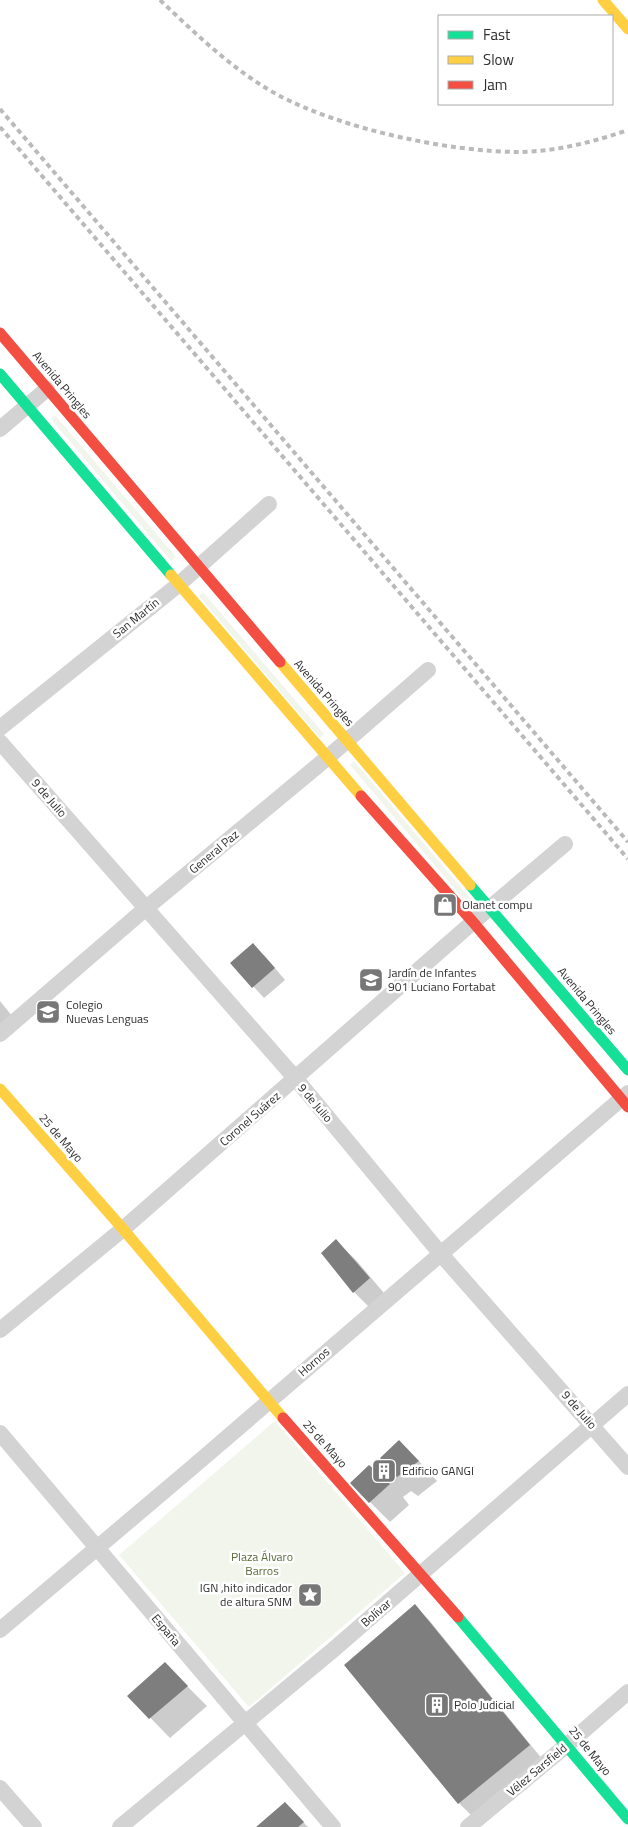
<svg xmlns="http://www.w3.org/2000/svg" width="628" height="1827" viewBox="0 0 628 1827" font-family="'Titillium Web',sans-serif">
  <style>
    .green { fill: #f2f5ec }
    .shadow { fill: #0003 }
    .building { fill: #7e7e7e }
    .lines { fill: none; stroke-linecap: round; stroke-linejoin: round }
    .street { stroke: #d3d3d3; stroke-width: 16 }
    .fast { stroke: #16e098; stroke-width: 11 }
    .slow { stroke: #ffcf43; stroke-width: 11 }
    .jam { stroke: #f24e42; stroke-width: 11 }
    .rail { stroke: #bababa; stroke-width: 4; stroke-dasharray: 5 4; stroke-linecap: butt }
    .labels { text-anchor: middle; stroke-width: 5; stroke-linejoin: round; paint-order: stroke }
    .street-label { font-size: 12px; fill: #2e2e2e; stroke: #fff }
    .poi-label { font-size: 12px; fill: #2e2e2e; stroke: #fff; text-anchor: start }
    .park-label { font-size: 12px; fill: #596a3b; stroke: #fff }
  </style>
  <rect width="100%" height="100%" fill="#fff"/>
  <!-- green -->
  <path class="green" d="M 55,415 L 176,557 L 171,561 L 51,419 Z
    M 203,592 L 324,734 L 320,738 L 199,596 Z
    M 354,761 L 475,904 L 470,907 L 350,765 Z
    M 275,1421 L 405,1573 L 249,1707 L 119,1555 Z"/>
  <!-- shadow -->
  <path class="shadow" d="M 264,955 L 285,980 L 264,998 L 232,963 Z
    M 0,1001 L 16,1021 L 0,1034 Z
    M 336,1241 L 356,1260 L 389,1299 L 374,1312 L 354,1292 L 322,1253 Z
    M 419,1461 L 437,1481 L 418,1496 L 411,1491 L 403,1497 L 409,1505 L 390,1522 L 370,1502 L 375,1472 Z
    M 415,1606 L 429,1620 L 543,1760 L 473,1817 L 459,1803 Z
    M 185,1684 L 207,1706 L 170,1738 L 129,1696 Z
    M 285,1803 L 308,1827 L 257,1827 Z"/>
  <!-- building -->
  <path class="building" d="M 253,943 L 275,968 L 252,988 L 230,963 Z
    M 336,1239 L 370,1278 L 353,1293 L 321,1253 Z
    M 399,1440 L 419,1461 L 397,1477 L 390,1471 L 384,1477 L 390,1484 L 369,1503 L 350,1483 L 369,1465 L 375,1470 L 384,1463 L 380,1458 Z
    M 415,1604 L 530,1745 L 458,1804 L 344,1665 Z
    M 165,1662 L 188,1686 L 149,1719 L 127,1696 Z
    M 285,1802 L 304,1822 L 298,1827 L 256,1827 Z"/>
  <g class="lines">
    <!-- street -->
    <path class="street" d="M 0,429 L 47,389
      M 0,728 L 178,585 L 269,504
      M 0,742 L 296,1079 L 440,1253 L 628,1467
      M 0,1034 L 145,909 L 327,758 L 428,670
      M 0,1330 L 123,1229 L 473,922 L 565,844
      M 0,1433 L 333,1827
      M 0,1630 L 188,1471 L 628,1093
      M 0,1788 L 34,1827
      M 120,1827 L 333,1650 L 628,1394
      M 468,1827 L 567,1745 L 628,1692"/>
    <!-- fast -->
    <path class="fast" d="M 0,374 L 171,575
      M 470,885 L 628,1070
      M 458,1617 L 628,1819"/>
    <!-- slow -->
    <path class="slow" d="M 603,0 L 628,29
      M 171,575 L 361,796
      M 280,662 L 470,885
      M 0,1089 L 123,1229 L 283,1418"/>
    <!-- jam -->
    <path class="jam" d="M 0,333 L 280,662
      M 361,796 L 473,922 L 628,1107
      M 283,1418 L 458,1617"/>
    <!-- rail -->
    <path class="rail" d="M 160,0 C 197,35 234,71 278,95 C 342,129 448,152 521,152 C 558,151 593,142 628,130
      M 0,109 L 628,842
      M 0,127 L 628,859"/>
  </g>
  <!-- icons -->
  <defs>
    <symbol id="shop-square" viewBox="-11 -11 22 22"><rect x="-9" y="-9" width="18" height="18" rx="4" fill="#777" stroke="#fff"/><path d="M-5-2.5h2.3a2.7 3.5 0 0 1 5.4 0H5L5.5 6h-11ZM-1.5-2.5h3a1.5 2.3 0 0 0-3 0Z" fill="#fff"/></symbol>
    <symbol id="school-square" viewBox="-11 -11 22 22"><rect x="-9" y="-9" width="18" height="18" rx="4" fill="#777" stroke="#fff"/><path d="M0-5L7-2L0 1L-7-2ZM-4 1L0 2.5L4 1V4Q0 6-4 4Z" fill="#fff"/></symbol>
    <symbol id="building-square" viewBox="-11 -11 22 22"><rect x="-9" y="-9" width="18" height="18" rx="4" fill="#777" stroke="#fff"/><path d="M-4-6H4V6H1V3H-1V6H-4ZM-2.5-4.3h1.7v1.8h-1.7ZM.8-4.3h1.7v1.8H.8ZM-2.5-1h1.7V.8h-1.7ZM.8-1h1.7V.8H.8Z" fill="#fff"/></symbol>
    <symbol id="sight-square" viewBox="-11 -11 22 22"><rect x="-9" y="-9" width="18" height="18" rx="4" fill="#777" stroke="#fff"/><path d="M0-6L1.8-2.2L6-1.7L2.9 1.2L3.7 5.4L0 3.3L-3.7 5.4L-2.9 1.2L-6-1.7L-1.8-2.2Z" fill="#fff"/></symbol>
  </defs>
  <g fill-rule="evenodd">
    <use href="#shop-square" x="431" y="891" width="28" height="28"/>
    <use href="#school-square" x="357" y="966" width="28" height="28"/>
    <use href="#school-square" x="34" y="998" width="28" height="28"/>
    <use href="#building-square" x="370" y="1457" width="28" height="28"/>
    <use href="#sight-square" x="296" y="1581" width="28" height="28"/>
    <use href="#building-square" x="423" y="1691" width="28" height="28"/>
  </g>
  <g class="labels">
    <!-- street labels -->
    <g class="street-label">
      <text transform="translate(62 385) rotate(50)" y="4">Avenida Pringles</text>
      <text transform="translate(136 618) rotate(-39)" y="4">San Martín</text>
      <text transform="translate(324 693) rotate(49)" y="4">Avenida Pringles</text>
      <text transform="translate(49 798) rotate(49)" y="4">9 de Julio</text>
      <text transform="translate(214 852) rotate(-40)" y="4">General Paz</text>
      <text transform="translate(587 1001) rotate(50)" y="4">Avenida Pringles</text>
      <text transform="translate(315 1103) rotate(50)" y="4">9 de Julio</text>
      <text transform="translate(250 1119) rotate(-41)" y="4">Coronel Suárez</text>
      <text transform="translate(61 1138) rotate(49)" y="4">25 de Mayo</text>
      <text transform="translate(314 1362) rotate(-41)" y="4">Hornos</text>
      <text transform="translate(579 1410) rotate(49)" y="4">9 de Julio</text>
      <text transform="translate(325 1444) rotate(48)" y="4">25 de Mayo</text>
      <text transform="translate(376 1613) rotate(-41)" y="4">Bolívar</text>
      <text transform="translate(166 1630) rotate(50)" y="4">España</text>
      <text transform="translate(590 1751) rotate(51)" y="4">25 de Mayo</text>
      <text transform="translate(537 1770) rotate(-40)" y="4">Vélez Sarsfield</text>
    </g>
    <!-- poi labels -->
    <g class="poi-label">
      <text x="462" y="909">Olanet compu</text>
      <text x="388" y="977">Jardín de Infantes<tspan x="388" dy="14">901 Luciano Fortabat</tspan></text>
      <text x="66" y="1009">Colegio<tspan x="66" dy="14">Nuevas Lenguas</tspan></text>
      <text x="402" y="1475">Edificio GANGI</text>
      <text x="292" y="1592" text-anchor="end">IGN ,hito indicador<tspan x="292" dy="14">de altura SNM</tspan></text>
      <text x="454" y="1709">Polo Judicial</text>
    </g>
    <!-- park labels -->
    <g class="park-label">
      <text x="262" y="1561">Plaza Álvaro<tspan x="262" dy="14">Barros</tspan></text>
    </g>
  </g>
  <!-- legend -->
  <rect x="438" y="15" width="175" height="90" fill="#ffffff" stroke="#ababab"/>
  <rect x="448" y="31" width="25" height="8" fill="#16e098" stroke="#ababab"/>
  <text x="483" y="40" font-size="15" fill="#2e2e2e">Fast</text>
  <rect x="448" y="56" width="25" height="8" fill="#ffcf43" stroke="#ababab"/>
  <text x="483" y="65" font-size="15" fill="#2e2e2e">Slow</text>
  <rect x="448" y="81" width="25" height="8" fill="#f24e42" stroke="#ababab"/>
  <text x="483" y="90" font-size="15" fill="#2e2e2e">Jam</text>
</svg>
